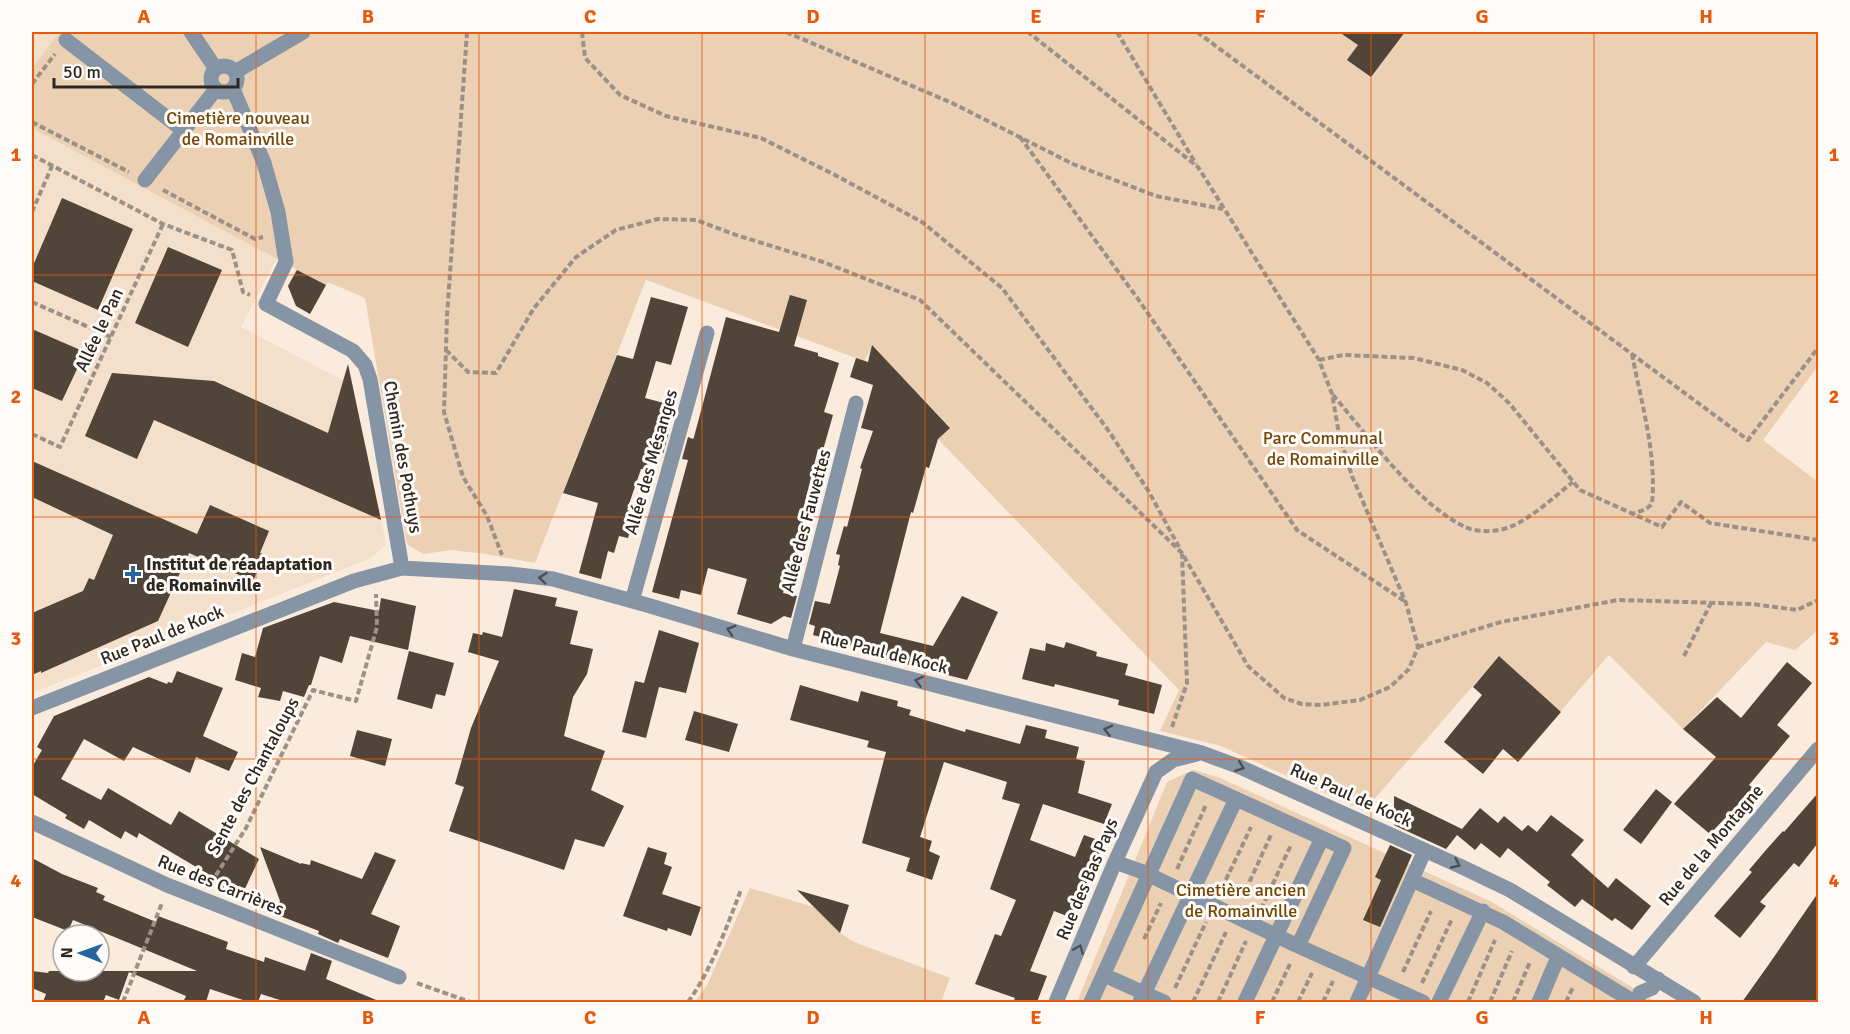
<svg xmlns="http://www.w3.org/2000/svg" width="1850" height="1034" viewBox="0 0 1850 1034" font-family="Signika,sans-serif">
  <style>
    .built { fill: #f4dfcb }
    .green { fill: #ebd0b4 }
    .building { fill: #514539 }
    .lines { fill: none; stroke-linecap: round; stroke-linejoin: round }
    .path { stroke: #9b9186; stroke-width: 4; stroke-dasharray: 6 3; stroke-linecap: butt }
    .minor { stroke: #8695a5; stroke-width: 15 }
    .oneway { stroke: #4c4e4f }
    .grid { fill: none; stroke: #e8590c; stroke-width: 1.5; stroke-opacity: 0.55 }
    .poi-dot { fill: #27669d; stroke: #fefbf8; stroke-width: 2 }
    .labels { text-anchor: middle; stroke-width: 6; stroke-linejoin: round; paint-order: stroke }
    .park-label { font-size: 18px; fill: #734605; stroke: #fefbf8 }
    .street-label { font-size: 18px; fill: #2c2721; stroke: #fefbf8 }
    .poi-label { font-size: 18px; font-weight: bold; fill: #2c2721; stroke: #fefbf8; text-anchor: start }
    .neatline { fill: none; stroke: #e8590c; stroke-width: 2 }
    .grid-label { font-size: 20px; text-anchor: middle; font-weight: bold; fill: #e8590c }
  </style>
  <rect width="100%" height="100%" fill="#faebdc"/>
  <!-- built -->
  <path class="built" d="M 32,32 L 60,32 L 32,68 Z
    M 32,128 L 277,258 L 241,327 L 352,385 L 386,544 L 371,558 L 32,693 Z"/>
  <!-- green -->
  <path class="green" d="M 60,32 L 1818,32 L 1818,366 L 1763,440 L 1818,482 L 1818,630 L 1795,650 L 1766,642 L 1683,729 L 1609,655 L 1560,712 L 1499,656 L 1364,811 L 1221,746 L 1160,731 L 1179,690 L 938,439 L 950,427 L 873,346 L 864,361 L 646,280 L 535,563 L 486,554 L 451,550 L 423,554 L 407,544 L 365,298 L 328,282 L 310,314 L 296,306 L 288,286 L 296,269 L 32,128 L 32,68 Z
    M 1193,770 L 1218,777 L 1492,902 L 1656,1002 L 1077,1002 L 1167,782 Z
    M 750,888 L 814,907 L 840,933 L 854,942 L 950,978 L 941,1002 L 695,1002 L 707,985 Z"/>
  <!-- building -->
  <path class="building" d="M 1339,32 L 1405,32 L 1371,77 L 1347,60 L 1358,45 Z
    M 62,198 L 133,229 L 98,310 L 32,281 L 32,268 Z
    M 168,247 L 222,270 L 188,347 L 135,323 Z
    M 297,270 L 326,285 L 310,314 L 296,306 L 288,286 Z
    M 790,295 L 807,300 L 794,346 L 818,353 L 818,356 L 839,363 L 824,412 L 833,415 L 823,450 L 818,449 L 803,510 L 805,511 L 805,516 L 783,593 L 797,596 L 791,618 L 784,616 L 771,624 L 737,614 L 747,579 L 708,568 L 701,595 L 681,590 L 679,599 L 652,592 L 688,460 L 682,459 L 688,437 L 693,439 L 694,437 L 726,317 L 779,332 Z
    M 651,297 L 688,307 L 671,365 L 656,361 L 645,398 L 664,403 L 657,429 L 669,432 L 663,454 L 651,450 L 646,470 L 641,469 L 627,510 L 635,513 L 628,538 L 619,536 L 614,553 L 608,551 L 601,579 L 579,573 L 598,503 L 563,493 L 617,355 L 633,359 Z
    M 32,329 L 85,352 L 62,401 L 32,388 Z
    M 872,345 L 950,428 L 938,439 L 929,468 L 926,467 L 913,513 L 911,512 L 880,633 L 933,646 L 962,596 L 998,612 L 967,680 L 885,659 L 868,653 L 868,650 L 813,635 L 815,626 L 809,624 L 815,601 L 830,604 L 840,566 L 838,565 L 840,555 L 836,554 L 844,526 L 847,527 L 862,469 L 860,468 L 873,431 L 861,428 L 873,385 L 850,377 L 856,358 L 868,362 Z
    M 348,364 L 381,520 L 154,420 L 137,459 L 85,436 L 112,373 L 214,381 L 328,433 Z
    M 32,461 L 197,534 L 210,505 L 269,531 L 260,553 L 265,555 L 253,581 L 189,553 L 158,621 L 41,673 L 41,671 L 32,675 L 32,613 L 83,591 L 89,578 L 94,580 L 113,535 L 32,497 Z
    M 514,589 L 557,598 L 555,606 L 578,611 L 570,644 L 593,649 L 587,674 L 573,697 L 564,736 L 605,751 L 591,790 L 624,806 L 604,847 L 575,839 L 564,870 L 449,831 L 464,787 L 455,784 L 471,728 L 499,661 L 468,652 L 473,633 L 482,635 L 483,632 L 502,637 Z
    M 381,598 L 416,606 L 408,650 L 350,636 L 342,663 L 320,656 L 311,685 L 309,685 L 304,697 L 283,691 L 280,701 L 258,697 L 261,688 L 235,680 L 242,653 L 255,657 L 263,628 L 334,602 L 379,611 Z
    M 659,630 L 699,643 L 686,693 L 650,685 L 659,687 L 646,738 L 622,732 L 635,681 L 644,683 Z
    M 1066,642 L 1097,652 L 1096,656 L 1128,664 L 1125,675 L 1162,685 L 1154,714 L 1118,705 L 1119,700 L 1055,684 L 1054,687 L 1022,679 L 1030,648 L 1045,651 L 1046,643 L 1064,648 Z
    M 409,651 L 454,663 L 445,696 L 436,694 L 432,709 L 397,699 Z
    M 1499,656 L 1561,712 L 1518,762 L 1503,749 L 1483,774 L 1444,742 L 1482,695 L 1473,687 Z
    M 1787,662 L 1812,683 L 1777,725 L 1790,736 L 1749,785 L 1753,788 L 1746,796 L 1710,834 L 1674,804 L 1716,757 L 1683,729 L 1717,697 L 1741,718 Z
    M 177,671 L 223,688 L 203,736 L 238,752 L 229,771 L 196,757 L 190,773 L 133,747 L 124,761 L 84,739 L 61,779 L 101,800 L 108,788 L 171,825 L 179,811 L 259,859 L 241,897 L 216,885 L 218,880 L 139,833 L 137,838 L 125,831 L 121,839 L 89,820 L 84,829 L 65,818 L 67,815 L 32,794 L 32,767 L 42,750 L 37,747 L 54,716 L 149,677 L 167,684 L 168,682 L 172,683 Z
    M 800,685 L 858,702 L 861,691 L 875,695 L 898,701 L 897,706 L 911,710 L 909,715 L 965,732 L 966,729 L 1020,744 L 1026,725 L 1047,730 L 1045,738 L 1079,747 L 1076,759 L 1085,761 L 1078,793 L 1112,804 L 1104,824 L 1043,804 L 1030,840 L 1075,857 L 1084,835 L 1104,842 L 1072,918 L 1054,911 L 1030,971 L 1047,976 L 1037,1002 L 1013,1002 L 1015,998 L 975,984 L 995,934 L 1001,936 L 1016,900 L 990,889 L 1020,804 L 1002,799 L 1007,782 L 944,762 L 920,837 L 932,841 L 929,851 L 940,856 L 932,880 L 906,871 L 910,858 L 862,843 L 886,752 L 867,747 L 869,741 L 790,720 Z
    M 694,711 L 738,724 L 729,752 L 685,740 Z
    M 357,730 L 392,739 L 385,766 L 350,756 Z
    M 1656,789 L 1672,802 L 1641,844 L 1623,830 Z
    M 1818,793 L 1818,843 L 1799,867 L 1794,863 L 1760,902 L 1766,906 L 1740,938 L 1714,916 L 1752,872 L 1749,870 L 1766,850 L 1783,831 L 1784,832 Z
    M 1394,796 L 1462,829 L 1480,808 L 1498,823 L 1504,816 L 1522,831 L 1528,825 L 1537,832 L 1551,815 L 1584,840 L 1571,855 L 1608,888 L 1616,878 L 1651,906 L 1632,930 L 1615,918 L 1612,921 L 1582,899 L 1575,907 L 1547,885 L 1550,882 L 1508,848 L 1500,858 L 1481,843 L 1475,850 L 1457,835 L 1446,849 L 1398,827 L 1394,825 Z
    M 1390,845 L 1412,855 L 1380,927 L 1363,920 L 1381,880 L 1375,877 Z
    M 260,847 L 301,864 L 301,863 L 310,865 L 311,860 L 362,879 L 375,852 L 396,860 L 371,914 L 400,926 L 388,958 L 340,939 L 338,943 L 318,934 L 319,931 L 275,914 L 280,901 Z
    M 648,847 L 667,853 L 664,864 L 672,867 L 662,894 L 701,907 L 691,936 L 668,928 L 667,931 L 623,916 Z
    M 32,858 L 62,874 L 98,888 L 96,892 L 105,896 L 103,900 L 156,922 L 158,916 L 228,942 L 226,949 L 264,962 L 265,957 L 305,971 L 311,953 L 332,961 L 326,979 L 381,1002 L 286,1002 L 261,994 L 258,1002 L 249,1002 L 210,989 L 206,1002 L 183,1002 L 186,996 L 129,972 L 119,1000 L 106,995 L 103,1002 L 43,1002 L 46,994 L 32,988 L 32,971 L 48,973 L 49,971 L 197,971 L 73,920 L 68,931 L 32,917 Z
    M 797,890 L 849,905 L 840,933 Z
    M 1818,893 L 1818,1002 L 1742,1002 L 1767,967 Z"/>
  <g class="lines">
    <!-- path -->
    <path class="path" d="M 467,32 L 447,316 L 444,412 L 463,477 L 487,516 L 502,555
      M 582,32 L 585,58 L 620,95 L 666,116 L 761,138 L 835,175 L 922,222 L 1002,288 L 1108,430 L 1149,492 L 1179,547
      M 786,32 L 952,103 L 1073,164 L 1156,196 L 1223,209
      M 1117,32 L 1196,164
      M 1197,32 L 1748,440 L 1818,348
      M 32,84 L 55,54
      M 32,122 L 129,172
      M 1020,137 L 1138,299 L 1297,530 L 1406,602
      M 32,155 L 163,224 L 232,250 L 243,292 L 250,295
      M 163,190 L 255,239 L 263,237
      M 32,212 L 52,166
      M 32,302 L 111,337
      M 446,350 L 468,372 L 496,373 L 534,308 L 576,257 L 616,230 L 658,219 L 696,220 L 736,235 L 823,262 L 920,300 L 1182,553 L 1248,666 L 1284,698 L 1302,704 L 1321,705 L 1360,700 L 1390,687 L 1409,669 L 1418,647 L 1406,603 L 1352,476 L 1339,434 L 1332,394 L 1319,360 L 1198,167 L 1028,32
      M 1632,354 C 1641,402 1657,454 1652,504 L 1646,509 L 1632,514
      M 1319,360 L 1343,355 L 1414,358 L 1462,370 L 1487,383 L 1509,403 L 1580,490 L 1662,527 L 1681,502 L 1710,523 L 1818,540
      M 1333,395 C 1369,437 1416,503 1465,527 C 1478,533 1497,532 1510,527 C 1532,518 1555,496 1573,482
      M 32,434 L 60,447 L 163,224
      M 1418,647 L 1501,622 L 1618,600 L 1753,604 L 1797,610 L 1818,600
      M 1684,656 L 1711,603
      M 1172,727 L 1187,683 L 1182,554
      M 1177,869 L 1206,805
      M 211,883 L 246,828 L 313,690 L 356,701 L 377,627 L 376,594
      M 1222,888 L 1251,827
      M 1242,898 L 1271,835
      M 1261,909 L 1291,845
      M 1144,939 L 1161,903
      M 1403,972 L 1431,911
      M 417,983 L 470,1002
      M 1422,983 L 1452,919
      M 1175,988 L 1206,922
      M 123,1002 L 162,903
      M 688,1002 C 712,969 726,928 741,890
      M 1193,1002 L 1226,932
      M 1218,1002 L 1246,941
      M 1272,1002 L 1291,962
      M 1298,1002 L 1312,973
      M 1323,1002 L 1333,981
      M 1468,1002 L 1495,940
      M 1490,1002 L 1512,951
      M 1513,1002 L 1530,962
      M 1566,1002 L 1573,987"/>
    <!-- minor -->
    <path class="minor" d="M 191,32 L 216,69
      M 66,40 L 183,130
      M211 79a13 13 0 1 1 26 0a13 13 0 1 1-26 0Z
      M 235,72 L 303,32
      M 233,89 L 264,163 L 278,212 L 286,262 L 266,304 L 353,351 L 365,365 L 370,379 L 402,568
      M 145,180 L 216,89
      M 632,601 L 707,333
      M 793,649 L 856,403
      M 32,708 L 354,581 L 402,568 L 510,574 L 553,579 L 647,605 L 793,649 L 1202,753 L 1240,767 L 1462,867 L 1510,890 L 1694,1002
      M 32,822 L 167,885 L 399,977
      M 1115,862 L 1143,872 L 1298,946 L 1423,1002
      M 1412,880 L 1503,922 L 1634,1002
      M 1634,967 L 1818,749
      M 1104,975 L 1164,1002
      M 1056,1002 L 1115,862 L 1156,772 L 1173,760 L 1197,754
      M 1091,1002 L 1192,779 L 1344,848 L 1298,946
      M 1140,1002 L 1236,799
      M 1245,1002 L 1322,838
      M 1357,1002 L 1425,850
      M 1439,1002 L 1483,911
      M 1539,1002 L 1558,957
      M 1637,1002 L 1640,993 L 1652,988 L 1658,979"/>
  </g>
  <!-- one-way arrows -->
  <defs><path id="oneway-chevron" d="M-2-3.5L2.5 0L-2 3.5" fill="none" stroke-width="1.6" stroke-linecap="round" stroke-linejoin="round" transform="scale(1.5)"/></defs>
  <g class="oneway">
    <use href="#oneway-chevron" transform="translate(543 578) rotate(-174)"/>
    <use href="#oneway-chevron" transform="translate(731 630) rotate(-163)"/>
    <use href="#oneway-chevron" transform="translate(919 681) rotate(-166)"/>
    <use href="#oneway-chevron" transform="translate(1108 730) rotate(-166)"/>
    <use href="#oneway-chevron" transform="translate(1240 767) rotate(22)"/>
    <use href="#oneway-chevron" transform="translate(1456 864) rotate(25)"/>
    <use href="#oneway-chevron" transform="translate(1079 949) rotate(-67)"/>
  </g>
  <!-- grid -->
  <path class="grid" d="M 256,32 L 256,1002M 479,32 L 479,1002M 702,32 L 702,1002M 925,32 L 925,1002M 1148,32 L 1148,1002M 1371,32 L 1371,1002M 1594,32 L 1594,1002M 32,275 L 1818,275M 32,517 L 1818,517M 32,759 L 1818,759"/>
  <!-- markers -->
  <path class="poi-dot" d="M130 565h6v6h6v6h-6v6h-6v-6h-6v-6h6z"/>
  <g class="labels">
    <!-- park labels -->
    <g class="park-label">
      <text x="238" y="124">Cimetière nouveau<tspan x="238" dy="21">de Romainville</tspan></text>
      <text x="1323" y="444">Parc Communal<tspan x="1323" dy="21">de Romainville</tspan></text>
      <text x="1241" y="896">Cimetière ancien<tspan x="1241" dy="21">de Romainville</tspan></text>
    </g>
    <!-- street labels -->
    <g class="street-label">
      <text transform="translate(99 330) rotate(-65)" y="6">Allée le Pan</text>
      <text transform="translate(403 457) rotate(80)" y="6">Chemin des Pothuys</text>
      <text transform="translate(651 462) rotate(-74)" y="6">Allée des Mésanges</text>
      <text transform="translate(806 521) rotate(-75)" y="6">Allée des Fauvettes</text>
      <text transform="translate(162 635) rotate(-22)" y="6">Rue Paul de Kock</text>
      <text transform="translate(884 652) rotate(14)" y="6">Rue Paul de Kock</text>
      <text transform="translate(253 776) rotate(-62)" y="6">Sente des Chantaloups</text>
      <text transform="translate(1351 795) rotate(24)" y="6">Rue Paul de Kock</text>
      <text transform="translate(1711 845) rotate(-50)" y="6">Rue de la Montagne</text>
      <text transform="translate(1087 879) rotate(-67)" y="6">Rue des Bas Pays</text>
      <text transform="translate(221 885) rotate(22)" y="6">Rue des Carrières</text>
    </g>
    <!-- poi labels -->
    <g class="poi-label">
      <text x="146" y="570">Institut de réadaptation<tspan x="146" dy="21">de Romainville</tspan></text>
    </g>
  </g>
  <!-- border -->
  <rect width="1850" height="1034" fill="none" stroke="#fefbf8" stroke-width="66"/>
  <!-- north arrow -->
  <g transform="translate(81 953) rotate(271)"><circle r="28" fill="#fefbf8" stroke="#aaa6a2" stroke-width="1.5"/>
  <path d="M0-4.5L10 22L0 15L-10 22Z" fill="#27669d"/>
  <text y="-9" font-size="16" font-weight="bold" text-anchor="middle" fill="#2c2721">N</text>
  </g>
  <!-- scale -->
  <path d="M54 78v9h184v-9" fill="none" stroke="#2c2721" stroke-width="3"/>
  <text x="63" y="78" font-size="18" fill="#2c2721" stroke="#fefbf8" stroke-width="4.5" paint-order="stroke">50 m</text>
  <rect x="33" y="33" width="1784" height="968" class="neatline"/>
  <g class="grid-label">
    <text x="144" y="23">A</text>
    <text x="368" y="23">B</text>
    <text x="590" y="23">C</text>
    <text x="813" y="23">D</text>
    <text x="1036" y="23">E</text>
    <text x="1260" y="23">F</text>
    <text x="1482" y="23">G</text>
    <text x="1706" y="23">H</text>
    <text x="16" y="161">1</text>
    <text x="1834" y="161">1</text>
    <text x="16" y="403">2</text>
    <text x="1834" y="403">2</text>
    <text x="16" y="645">3</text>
    <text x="1834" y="645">3</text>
    <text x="16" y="887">4</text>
    <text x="1834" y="887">4</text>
    <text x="144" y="1024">A</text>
    <text x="368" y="1024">B</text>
    <text x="590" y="1024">C</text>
    <text x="813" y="1024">D</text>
    <text x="1036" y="1024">E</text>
    <text x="1260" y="1024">F</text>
    <text x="1482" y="1024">G</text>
    <text x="1706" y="1024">H</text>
  </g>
</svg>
